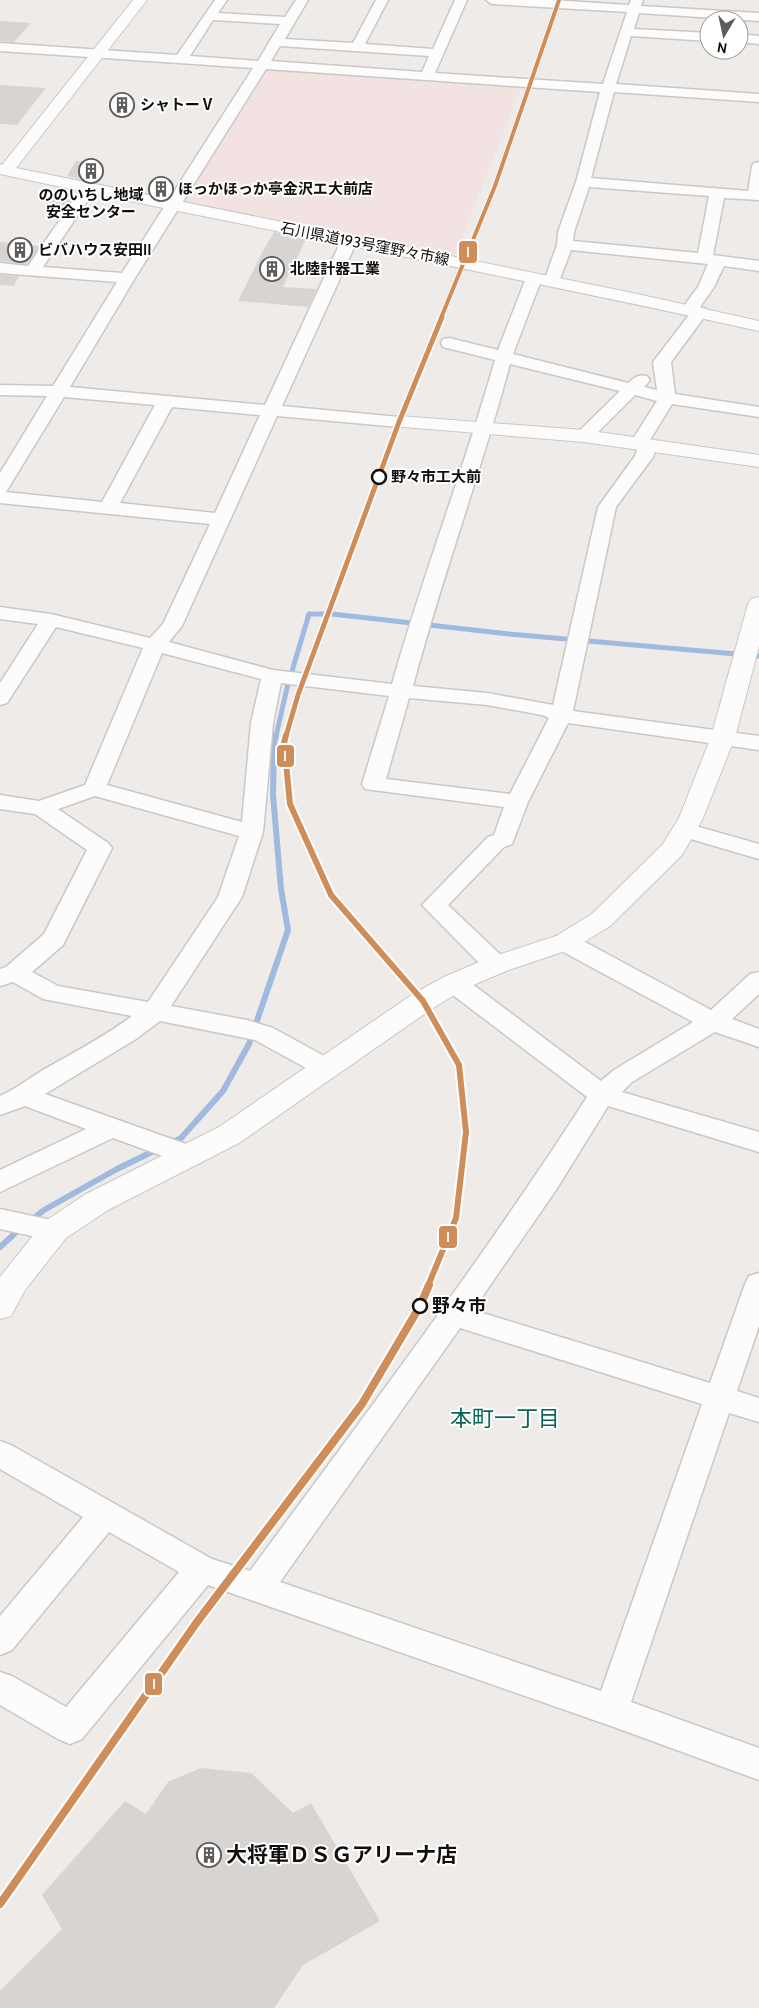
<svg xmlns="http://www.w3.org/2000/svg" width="759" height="2008" viewBox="0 0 759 2008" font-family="Cabin,'Noto Sans JP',sans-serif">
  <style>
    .industrial { fill: #f2e2e2 }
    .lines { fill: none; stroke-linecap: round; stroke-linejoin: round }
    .stream-far1 { stroke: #a0b9de; stroke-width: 5 }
    .stream { stroke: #a0b9de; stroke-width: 6 }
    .building { fill: #d7d4d2 }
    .street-casing { stroke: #cac8c6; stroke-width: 3 }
    .secondary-casing { stroke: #cac8c6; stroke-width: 2 }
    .street { fill: #fcfcfc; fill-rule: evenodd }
    .secondary { fill: #fcfcfc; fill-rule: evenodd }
    .rail-1-far3-casing { stroke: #fff; stroke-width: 5.5 }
    .rail-1-far2-casing { stroke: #fff; stroke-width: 8 }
    .rail-1-far1-casing { stroke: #fff; stroke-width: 10 }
    .rail-1-casing { stroke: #fff; stroke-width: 12 }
    .rail-1-far3 { stroke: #cf8d5a; stroke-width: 4 }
    .rail-1-far2 { stroke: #cf8d5a; stroke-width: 5 }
    .rail-1-far1 { stroke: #cf8d5a; stroke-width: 6 }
    .rail-1 { stroke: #cf8d5a; stroke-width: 8 }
    .stop-dot { fill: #fff; stroke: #110f0d; stroke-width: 2.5 }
    .labels { text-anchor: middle; stroke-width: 4; stroke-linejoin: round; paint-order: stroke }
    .far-poi-label { font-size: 15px; font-weight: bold; fill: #110f0d; stroke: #fff; text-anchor: start }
    .far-street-label { font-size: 15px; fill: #110f0d; stroke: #fff }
    .far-stop-label { font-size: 15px; font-weight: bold; fill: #110f0d; stroke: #fff; text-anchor: start }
    .stop-label { font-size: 18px; font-weight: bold; fill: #110f0d; stroke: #fff; text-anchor: start }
    .near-poi-label { font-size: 21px; font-weight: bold; fill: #110f0d; stroke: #fff; text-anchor: start }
    .near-neighbourhood-label { font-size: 22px; fill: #096456; stroke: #fff }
    .line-badge { stroke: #fff; stroke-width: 2 }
    .badge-label { font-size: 14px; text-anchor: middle; font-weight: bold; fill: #fff }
  </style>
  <rect width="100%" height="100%" fill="#eeebe8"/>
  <!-- industrial -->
  <path class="industrial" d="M 264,70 L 522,86 L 455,255 L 185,201 Z"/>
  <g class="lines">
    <!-- stream-far1 -->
    <path class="stream-far1" d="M 332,614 L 509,634 L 759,656
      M 276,736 L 287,688 L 309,614 L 324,614"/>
    <!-- stream -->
    <path class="stream" d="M 170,1144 L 181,1138 L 223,1091 L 249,1044 L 288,930 L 281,889 L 273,795 L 274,743 L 276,735
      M 30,1221 L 44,1210 L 117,1169 L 158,1149
      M 0,1247 L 22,1227"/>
  </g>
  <!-- building -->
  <path class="building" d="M 0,21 L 31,23 L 14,42 L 0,41 Z
    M 0,85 L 46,88 L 17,125 L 0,124 Z
    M 76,161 L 102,164 L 90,181 L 67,176 Z
    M 59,188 L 77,192 L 67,207 L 49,205 Z
    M 274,232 L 306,239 L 283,287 L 317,289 L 308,307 L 238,301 L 263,251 Z
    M 0,242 L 40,246 L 27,264 L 0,261 Z
    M 0,275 L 19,276 L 14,286 L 0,285 Z
    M 201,1768 L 251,1773 L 293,1813 L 311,1803 L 380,1921 L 303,1965 L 274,2008 L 0,2008 L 0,1991 L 62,1929 L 42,1895 L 125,1801 L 146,1814 L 168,1782 Z"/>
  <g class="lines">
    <defs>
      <path id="street" d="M 215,0 L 227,0 L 218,13 L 285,17 L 296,0 L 308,0 L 285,39 L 353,43 L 376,0 L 388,0 L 365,44 L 433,49 L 455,0 L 467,0 L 435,73 L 603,84 L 627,12 L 492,4 L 486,0 L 551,0 L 629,5 L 631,0 L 643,0 L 641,6 L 759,13 L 759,21 L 639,13 L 634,29 L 709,33 L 709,41 L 631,36 L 617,81 L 616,84 L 759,94 L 759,102 L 614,92 L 591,178 L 748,191 L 752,166 L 754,163 L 759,162 L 759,200 L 724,198 L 713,255 L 759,261 L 759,271 L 724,266 L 714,287 L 700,307 L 706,309 L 708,312 L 671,362 L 675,394 L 759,407 L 759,417 L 672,404 L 650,440 L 654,441 L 657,445 L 653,457 L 616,507 L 573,711 L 759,736 L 759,750 L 568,723 L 528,802 L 512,844 L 504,847 L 448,905 L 505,959 L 508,965 L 505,971 L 496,973 L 487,971 L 422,905 L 488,837 L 494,835 L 504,807 L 365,789 L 362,784 L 389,696 L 281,683 L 273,723 L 263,832 L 242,897 L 171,1006 L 247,1020 L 273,1028 L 335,1062 L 339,1068 L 335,1074 L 326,1077 L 317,1074 L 255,1040 L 160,1021 L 136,1039 L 45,1094 L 200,1149 L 203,1156 L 200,1163 L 190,1166 L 113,1138 L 0,1192 L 0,1170 L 86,1129 L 25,1106 L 0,1115 L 0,1096 C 16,1089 28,1079 43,1070 C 73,1053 104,1037 132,1016 L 43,999 L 13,982 L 0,986 L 0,969 L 6,967 L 44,934 L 87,850 L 35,814 L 0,809 L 0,795 L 39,801 L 85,785 L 143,648 L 56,627 L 7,703 L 0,705 L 0,683 L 38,624 L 0,619 L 0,607 L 51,614 L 150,638 L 163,624 L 210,524 L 0,503 L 0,473 L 47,396 L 0,395 L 0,385 L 53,386 L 117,282 L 0,273 L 0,263 L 28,266 L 84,185 L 94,185 L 96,188 L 43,267 L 122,273 L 253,68 L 0,51 L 0,43 L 177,55 ZM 213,20 L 280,24 L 258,61 L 190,56 ZM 280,46 L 429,56 L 422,72 L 271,61 ZM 266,69 L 600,92 L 576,182 L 558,232 L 557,245 L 544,281 L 546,284 L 558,284 L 571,250 L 708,264 L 698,287 L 681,310 L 683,313 L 689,315 L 653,362 L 657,390 L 644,387 L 650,380 L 647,376 C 638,374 635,377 628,383 L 513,354 L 542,278 L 540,275 L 528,275 L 526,278 L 498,350 L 449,338 L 443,339 L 441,343 L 443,347 L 495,360 C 464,469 423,574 392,684 L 273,670 L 169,642 L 182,626 L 277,416 L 399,427 L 405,426 L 408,422 L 405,418 L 399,417 L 282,406 L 357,241 L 354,238 L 344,238 L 341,241 L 265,405 L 70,387 L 135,278 ZM 589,187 L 709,196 L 698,253 L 573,241 L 574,232 ZM 510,364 L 620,391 L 578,432 L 575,436 L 578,440 L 584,441 L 590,440 L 635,395 L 657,401 L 631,442 L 634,446 L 638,447 L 635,456 L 598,507 L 553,705 L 487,693 L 413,686 C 442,577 481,472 510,364 ZM 64,397 L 155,405 L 102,502 L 6,492 ZM 172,407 L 260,415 L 215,513 L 120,503 ZM 162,653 L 261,679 L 251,723 L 242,822 L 107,785 ZM 409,698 L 487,705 L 542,715 L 549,718 L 510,794 L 386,779 ZM 95,796 L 239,836 L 218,897 L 148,1002 L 58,986 L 32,972 L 63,945 L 112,848 L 108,843 L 58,809 Z
        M 739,34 L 759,36 L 759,44 L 739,42 Z
        M 685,823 L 759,844 L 759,859 L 677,835 L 674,830 L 677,825 Z
        M 565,934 L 574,936 L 711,1010 L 750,974 L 759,972 L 759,994 L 732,1019 L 759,1029 L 759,1047 L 715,1032 L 632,1082 L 622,1092 L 759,1132 L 759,1152 L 608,1106 L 556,1190 L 473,1310 L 710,1383 L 745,1284 L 749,1276 L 759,1273 L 759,1326 L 737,1391 L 759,1398 L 759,1422 L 729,1413 L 631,1702 L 759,1748 L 759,1780 L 611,1726 L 208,1585 L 82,1739 L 70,1744 L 58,1739 L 0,1705 L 0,1672 L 12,1676 L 66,1707 L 179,1572 L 109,1532 L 12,1650 L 0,1655 L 0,1616 L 83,1517 L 0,1469 L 0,1441 L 11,1445 L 212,1559 L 250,1571 C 365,1415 482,1260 587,1097 L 445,989 L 442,983 L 445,977 L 454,975 L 463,977 L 601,1081 L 614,1070 L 693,1022 L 556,948 L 553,942 L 556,936 ZM 460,1328 L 702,1404 L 601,1691 L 280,1582 Z
        M 0,1209 L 65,1223 L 69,1230 L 65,1237 L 55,1241 L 0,1229 Z"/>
      <path id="secondary" d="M 133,0 L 147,0 L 16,168 L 628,292 L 759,321 L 759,331 C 507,275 253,228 0,174 L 0,164 L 2,165 Z
        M 399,416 L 584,430 L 759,455 L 759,467 L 584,442 L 392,426 L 389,422 L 392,418 Z
        M 759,597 L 759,646 L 735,737 L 703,818 L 682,855 L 610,926 L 574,948 L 506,971 L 464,989 L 433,1008 L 239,1143 L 108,1210 L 66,1238 L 25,1290 L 11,1316 L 0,1319 L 0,1277 L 44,1222 L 86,1194 L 219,1127 L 413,994 L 444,977 L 486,959 L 556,936 L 592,914 L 663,844 L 679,818 L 711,737 L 748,604 L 751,599 Z"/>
    </defs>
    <!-- street casing -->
    <use href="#street" class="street-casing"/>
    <!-- secondary casing -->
    <use href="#secondary" class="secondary-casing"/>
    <!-- street -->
    <use href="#street" class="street"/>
    <!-- secondary -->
    <use href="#secondary" class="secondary"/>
    <defs>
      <path id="rail-1-far3" d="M 441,318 L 495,186 L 559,0"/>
      <path id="rail-1-far2" d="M 286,736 L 298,695 L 399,422 L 442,317"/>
      <path id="rail-1-far1" d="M 286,735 L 284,743 L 290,804 L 331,895 L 423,1001 L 459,1065 L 466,1132 L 456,1218 L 428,1286"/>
      <path id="rail-1" d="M 0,1904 L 197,1622 L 362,1404 L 420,1306 L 429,1285"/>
    </defs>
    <!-- rail-1-far3 casing -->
    <use href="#rail-1-far3" class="rail-1-far3-casing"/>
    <!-- rail-1-far2 casing -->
    <use href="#rail-1-far2" class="rail-1-far2-casing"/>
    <!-- rail-1-far1 casing -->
    <use href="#rail-1-far1" class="rail-1-far1-casing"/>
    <!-- rail-1 casing -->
    <use href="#rail-1" class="rail-1-casing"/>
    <!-- rail-1-far3 -->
    <use href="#rail-1-far3" class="rail-1-far3"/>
    <!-- rail-1-far2 -->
    <use href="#rail-1-far2" class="rail-1-far2"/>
    <!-- rail-1-far1 -->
    <use href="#rail-1-far1" class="rail-1-far1"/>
    <!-- rail-1 -->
    <use href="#rail-1" class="rail-1"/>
  </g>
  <!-- icons -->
  <defs>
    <symbol id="building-ring" viewBox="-11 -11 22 22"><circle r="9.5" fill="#fff" stroke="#5e5c5a" stroke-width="1.5"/><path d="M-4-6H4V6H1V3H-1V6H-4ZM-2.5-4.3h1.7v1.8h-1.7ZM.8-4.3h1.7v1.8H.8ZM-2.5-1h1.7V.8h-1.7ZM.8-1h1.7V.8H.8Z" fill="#5e5c5a"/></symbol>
  </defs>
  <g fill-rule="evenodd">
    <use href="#building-ring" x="108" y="91" width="28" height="28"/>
    <use href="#building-ring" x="77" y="157" width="28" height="28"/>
    <use href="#building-ring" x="147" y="175" width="28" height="28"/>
    <use href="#building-ring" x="6" y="236" width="28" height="28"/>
    <use href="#building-ring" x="258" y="255" width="28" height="28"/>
    <use href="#building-ring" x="195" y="1841" width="28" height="28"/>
  </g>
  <!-- markers -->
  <g class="stop-dot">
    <circle cx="379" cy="477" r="7"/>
    <circle cx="420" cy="1306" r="7"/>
  </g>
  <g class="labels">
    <!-- far-poi labels -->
    <g class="far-poi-label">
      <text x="140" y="110">シャトーⅤ</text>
      <text x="178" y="194">ほっかほっか亭金沢エ大前店</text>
      <text x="91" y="200" text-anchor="middle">ののいちし地域<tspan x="91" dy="17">安全センター</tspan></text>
      <text x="38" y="255">ビバハウス安田II</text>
      <text x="290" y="274">北陸計器工業</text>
    </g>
    <!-- far-street labels -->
    <g class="far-street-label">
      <text transform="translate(365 244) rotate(11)" y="5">石川県道193号窪野々市線</text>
    </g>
    <!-- far-stop labels -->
    <g class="far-stop-label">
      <text x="391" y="482">野々市工大前</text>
    </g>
    <!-- stop labels -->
    <g class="stop-label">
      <text x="432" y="1312">野々市</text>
    </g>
    <!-- near-poi labels -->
    <g class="near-poi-label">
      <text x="226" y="1862">大将軍ＤＳＧアリーナ店</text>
    </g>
    <!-- near-neighbourhood labels -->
    <g class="near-neighbourhood-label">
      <text x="505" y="1426">本町一丁目</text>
    </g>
  </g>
  <g class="line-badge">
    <rect x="458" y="240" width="20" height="24" rx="5" fill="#cf8d5a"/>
    <rect x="276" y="744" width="19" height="24" rx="5" fill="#cf8d5a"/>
    <rect x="438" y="1225" width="20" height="24" rx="5" fill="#cf8d5a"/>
    <rect x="144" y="1672" width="19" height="24" rx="5" fill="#cf8d5a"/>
  </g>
  <g class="badge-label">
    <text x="468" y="257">I</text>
    <text x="285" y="761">I</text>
    <text x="448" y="1242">I</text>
    <text x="154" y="1689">I</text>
  </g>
  <!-- north arrow -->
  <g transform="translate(724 35) rotate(189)"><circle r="24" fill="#ffffff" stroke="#a09f9e"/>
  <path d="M0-4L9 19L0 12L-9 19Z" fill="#5e5c5a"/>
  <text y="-8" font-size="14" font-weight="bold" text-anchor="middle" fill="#110f0d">N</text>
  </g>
</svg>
